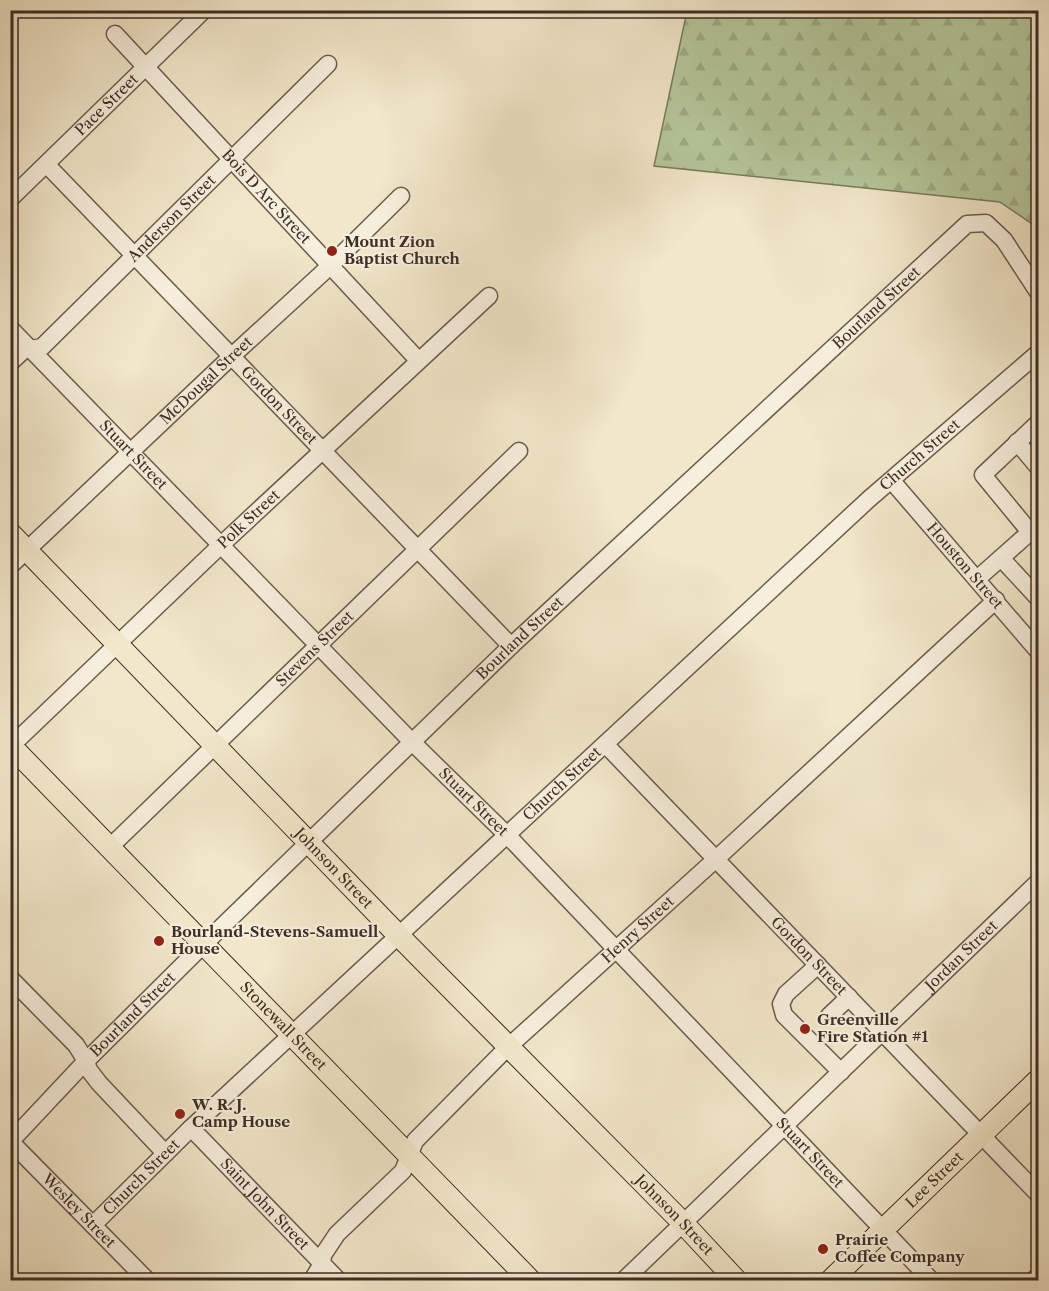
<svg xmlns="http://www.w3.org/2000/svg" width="1049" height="1291" viewBox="0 0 1049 1291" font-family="'Libre Caslon Text',serif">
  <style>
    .forest { fill: url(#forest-firs); stroke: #797a60; stroke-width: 1.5 }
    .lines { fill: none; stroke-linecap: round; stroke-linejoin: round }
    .minor-casing { stroke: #6a5c4e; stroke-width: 19 }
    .major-casing { stroke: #3d2d24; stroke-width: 23 }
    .minor { stroke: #f7efdd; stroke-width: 16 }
    .major { stroke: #f2e7ca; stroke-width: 21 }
    .poi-dot { fill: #8f2418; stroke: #f7efdd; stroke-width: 2 }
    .labels { text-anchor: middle; stroke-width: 4.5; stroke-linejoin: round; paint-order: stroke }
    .street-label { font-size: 15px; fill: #3d2d24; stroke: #f7efdd }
    .poi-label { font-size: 15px; font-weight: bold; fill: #3d2d24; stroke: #f7efdd; text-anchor: start }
  </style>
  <defs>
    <pattern id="forest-firs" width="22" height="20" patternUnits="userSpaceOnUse" patternTransform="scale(1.5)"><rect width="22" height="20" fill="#b5c79b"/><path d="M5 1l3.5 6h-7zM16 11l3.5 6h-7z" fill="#9dab85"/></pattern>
  </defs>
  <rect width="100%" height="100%" fill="#f2e7ca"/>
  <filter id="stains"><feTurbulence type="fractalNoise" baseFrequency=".00333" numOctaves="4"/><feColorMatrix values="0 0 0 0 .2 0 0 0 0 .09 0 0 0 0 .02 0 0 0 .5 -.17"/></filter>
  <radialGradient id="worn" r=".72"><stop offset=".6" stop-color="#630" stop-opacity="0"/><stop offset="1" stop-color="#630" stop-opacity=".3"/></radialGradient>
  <!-- forest -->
  <path class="forest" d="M 687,11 L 1038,11 L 1038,228 L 1000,202 L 654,166 Z"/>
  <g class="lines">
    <defs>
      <g id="minor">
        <path id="s1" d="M 115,34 L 418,360"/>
        <path id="s2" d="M 47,165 L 511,646"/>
        <path id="s3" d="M 10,199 L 204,10"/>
        <path id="s4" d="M 10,328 L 412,742 L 508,836 L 931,1280"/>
        <path id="s5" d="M 10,363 L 24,350 L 42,347 L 328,64"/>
        <path d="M 1017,442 L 1038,467"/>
        <path id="s6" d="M 892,481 L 1038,651"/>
        <path d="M 1030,532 L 983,475 L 1038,423"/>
        <path d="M 1001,558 L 1038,598"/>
        <path id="s7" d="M 10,566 L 232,356 L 330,266 L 401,196"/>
        <path d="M 977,579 L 1037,526"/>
        <path id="s8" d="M 605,744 L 1038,1194"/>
        <path id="s9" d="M 10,747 L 221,545 L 489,296"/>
        <path id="s10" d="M 110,847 L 519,451"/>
        <path d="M 818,965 L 786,994 L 781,1004 L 784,1015 L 841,1072"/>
        <path d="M 10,978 L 76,1045 L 86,1061 L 89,1070 L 99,1083 L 165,1153"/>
        <path d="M 829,1016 L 849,997"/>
        <path id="s11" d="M 191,1128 L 338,1280"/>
        <path id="s12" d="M 10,1141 L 147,1280"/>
        <path id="s13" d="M 10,1142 L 86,1061 L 204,944 L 511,646 L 967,224 L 986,223 L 1004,240 L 1038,292"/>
        <path id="s14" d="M 93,1225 L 191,1128 L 869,499 L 1038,353"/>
        <path id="s15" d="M 312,1280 L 322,1264 L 323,1255 L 337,1234 L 403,1171 L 415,1141 L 507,1048 L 716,859 L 996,600"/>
        <path id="s16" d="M 624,1280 L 1038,882"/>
      </g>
      <g id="major">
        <path id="s17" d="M 10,533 L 399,936 L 683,1223 L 736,1280"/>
        <path id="s18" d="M 10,745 L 530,1280"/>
        <path id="s19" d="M 831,1280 L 1038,1080"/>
        <path d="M 1037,1280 L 1038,1279"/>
      </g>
    </defs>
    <!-- minor casing -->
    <use href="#minor" class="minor-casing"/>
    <!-- major casing -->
    <use href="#major" class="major-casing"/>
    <!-- minor -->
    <use href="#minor" class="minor"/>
    <!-- major -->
    <use href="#major" class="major"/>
  </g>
  <!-- markers -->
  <g class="poi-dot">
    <circle cx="332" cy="251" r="6"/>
    <circle cx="159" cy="941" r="6"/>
    <circle cx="805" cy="1029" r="6"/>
    <circle cx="180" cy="1114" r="6"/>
    <circle cx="823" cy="1249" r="6"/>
  </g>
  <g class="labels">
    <!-- street labels -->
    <g class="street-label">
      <text dy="5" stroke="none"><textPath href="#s3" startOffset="135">Pace Street</textPath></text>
      <text dy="5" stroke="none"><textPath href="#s1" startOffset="222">Bois D Arc Street</textPath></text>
      <text dy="5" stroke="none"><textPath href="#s5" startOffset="220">Anderson Street</textPath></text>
      <text dy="5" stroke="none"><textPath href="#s13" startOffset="1203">Bourland Street</textPath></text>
      <text dy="5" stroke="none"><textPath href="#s7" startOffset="270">McDougal Street</textPath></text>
      <text dy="5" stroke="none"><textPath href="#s2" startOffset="334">Gordon Street</textPath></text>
      <text dy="5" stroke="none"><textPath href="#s4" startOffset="177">Stuart Street</textPath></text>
      <text dy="5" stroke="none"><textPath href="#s14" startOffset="1130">Church Street</textPath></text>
      <text dy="5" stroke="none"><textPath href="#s9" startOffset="330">Polk Street</textPath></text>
      <text dy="5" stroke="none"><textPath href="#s6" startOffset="112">Houston Street</textPath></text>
      <text dy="5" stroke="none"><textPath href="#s13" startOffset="717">Bourland Street</textPath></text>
      <text dy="5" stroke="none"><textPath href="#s10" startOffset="285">Stevens Street</textPath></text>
      <text dy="5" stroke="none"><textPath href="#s14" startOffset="644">Church Street</textPath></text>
      <text dy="5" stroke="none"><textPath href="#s4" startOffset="663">Stuart Street</textPath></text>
      <text dy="5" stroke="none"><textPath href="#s17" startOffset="466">Johnson Street</textPath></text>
      <text dy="5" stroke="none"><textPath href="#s15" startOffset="484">Henry Street</textPath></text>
      <text dy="5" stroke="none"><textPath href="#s8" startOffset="294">Gordon Street</textPath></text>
      <text dy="5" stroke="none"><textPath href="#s16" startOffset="468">Jordan Street</textPath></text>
      <text dy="5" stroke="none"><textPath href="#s13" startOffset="177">Bourland Street</textPath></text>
      <text dy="5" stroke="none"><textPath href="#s18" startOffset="392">Stonewall Street</textPath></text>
      <text dy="5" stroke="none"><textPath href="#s4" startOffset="1149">Stuart Street</textPath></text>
      <text dy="5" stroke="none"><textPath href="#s14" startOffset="68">Church Street</textPath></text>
      <text dy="5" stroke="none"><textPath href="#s19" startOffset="144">Lee Street</textPath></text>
      <text dy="5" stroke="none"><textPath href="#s11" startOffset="106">Saint John Street</textPath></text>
      <text dy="5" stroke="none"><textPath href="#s12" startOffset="98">Wesley Street</textPath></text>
      <text dy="5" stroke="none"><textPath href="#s17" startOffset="952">Johnson Street</textPath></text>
    </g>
    <!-- poi labels -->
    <g class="poi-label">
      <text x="344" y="247">Mount Zion<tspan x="344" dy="17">Baptist Church</tspan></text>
      <text x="171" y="937">Bourland-Stevens-Samuell<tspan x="171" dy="17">House</tspan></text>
      <text x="817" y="1025">Greenville<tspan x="817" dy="17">Fire Station #1</tspan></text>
      <text x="192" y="1110">W. R. J.<tspan x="192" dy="17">Camp House</tspan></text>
      <text x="835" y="1245">Prairie<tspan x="835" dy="17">Coffee Company</tspan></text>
    </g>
  </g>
  <!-- margin -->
  <rect width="1049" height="1291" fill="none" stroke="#f2e7ca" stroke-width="36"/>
  <rect x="12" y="12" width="1025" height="1267" fill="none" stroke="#3d2d24" stroke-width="3"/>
  <rect x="18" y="18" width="1013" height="1255" fill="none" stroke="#3d2d24" stroke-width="1.5"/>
  <rect width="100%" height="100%" filter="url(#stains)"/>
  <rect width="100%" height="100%" fill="url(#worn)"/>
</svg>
